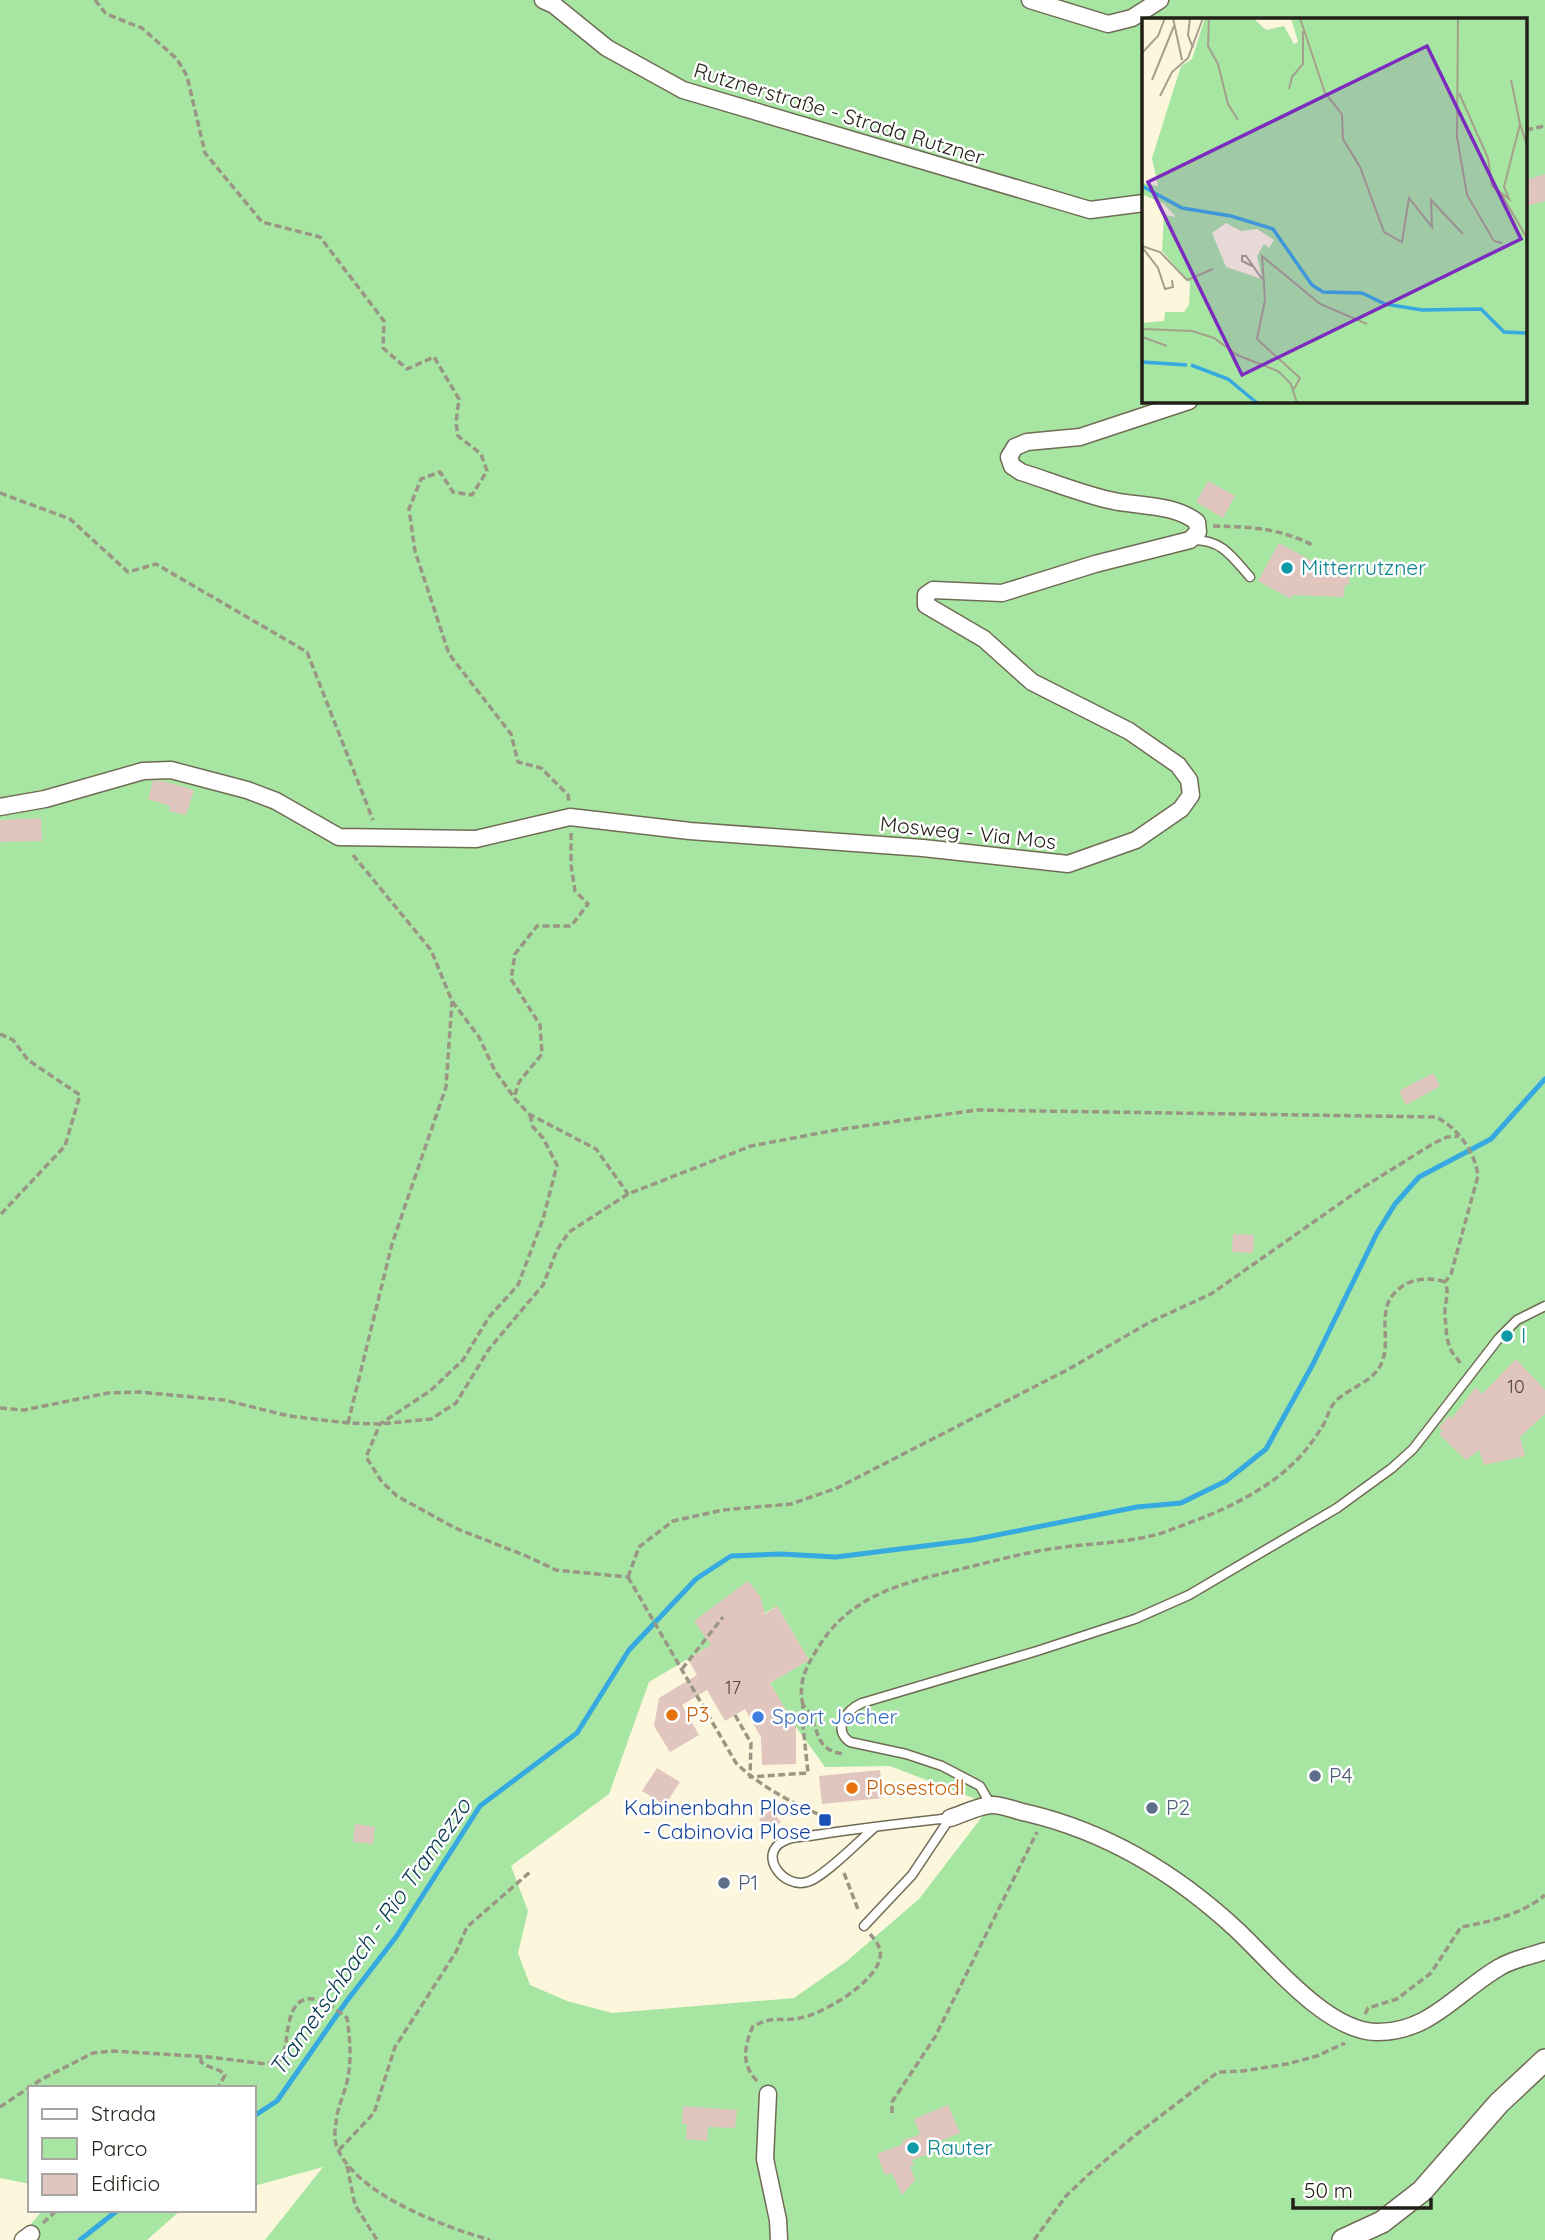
<svg xmlns="http://www.w3.org/2000/svg" width="1545" height="2240" viewBox="0 0 1545 2240" font-family="Quicksand,sans-serif">
  <style>
    .green { fill: #a7e5a2; fill-rule: evenodd }
    .lines { fill: none; stroke-linecap: round; stroke-linejoin: round }
    .stream { stroke: #36aae0; stroke-width: 5 }
    .building { fill: #e1c5bf }
    .lane-casing { stroke: #706b55; stroke-width: 11 }
    .street-casing { stroke: #706b55; stroke-width: 19 }
    .secondary-casing { stroke: #706b55; stroke-width: 24 }
    .path { stroke: #9a9684; stroke-width: 3.5; stroke-dasharray: 7 3.5; stroke-linecap: butt }
    .lane { stroke: #fff; stroke-width: 8 }
    .street { stroke: #fff; stroke-width: 16 }
    .secondary { stroke: #fff; stroke-width: 21 }
    .culture-dot { fill: #0f9aa8; stroke: #fff; stroke-width: 2.5 }
    .food-dot { fill: #e8710a; stroke: #fff; stroke-width: 2.5 }
    .shop-dot { fill: #3f7fe0; stroke: #fff; stroke-width: 2.5 }
    .service-dot { fill: #5c6f8a; stroke: #fff; stroke-width: 2.5 }
    .transit-dot { fill: #1a4fb4; stroke: #fff; stroke-width: 2.5 }
    .labels { text-anchor: middle; stroke-width: 5; stroke-linejoin: round; paint-order: stroke }
    .number-label { font-size: 18px; fill: #514840 }
    .street-label { font-size: 21px; fill: #211f16; stroke: #fff }
    .culture-label { font-size: 21px; fill: #0d838f; stroke: #fff; text-anchor: start }
    .food-label { font-size: 21px; fill: #c56008; stroke: #fff; text-anchor: start }
    .shop-label { font-size: 21px; fill: #366cbe; stroke: #fff; text-anchor: start }
    .service-label { font-size: 21px; fill: #4e5e75; stroke: #fff; text-anchor: start }
    .transit-label { font-size: 21px; fill: #164399; stroke: #fff; text-anchor: end }
    .water-label { font-size: 23px; font-style: italic; fill: #06384e; stroke: #fff }
    .inset-river { fill: none; stroke: #36aae0; stroke-width: 3.5 }
    .inset-road { fill: none; stroke: #a4a08d; stroke-width: 2 }
    .view { fill: #7b2cbf; fill-opacity: 0.15; stroke: #7b2cbf; stroke-width: 3.5 }
    .inset-edge { fill: none; stroke: #211f16; stroke-width: 3.5 }
  </style>
  <rect width="100%" height="100%" fill="#fcf6dd"/>
  <!-- green -->
  <path class="green" d="M 0,0 L 1545,0 L 1545,2240 L 265,2240 L 323,2167 L 254,2186 L 254,2088 L 30,2088 L 30,2184 L 0,2178 ZM 1144,19 L 1526,19 L 1526,401 L 1144,401 ZM 777,1606 L 809,1660 L 770,1683 L 796,1727 L 825,1767 L 890,1766 L 991,1805 L 919,1899 L 847,1961 L 794,1998 L 612,2013 L 567,2001 L 530,1985 L 518,1953 L 528,1911 L 511,1866 L 609,1794 L 649,1682 Z
    M 43,2210 L 181,2210 L 147,2240 L 17,2240 Z"/>
  <g class="lines">
    <!-- stream -->
    <path class="stream" d="M 254,2116 L 277,2101 L 346,2002 L 396,1937 L 480,1806 L 577,1733 L 629,1650 L 696,1579 L 731,1556 L 780,1554 L 836,1557 L 972,1540 L 1137,1507 L 1181,1503 L 1226,1481 L 1266,1449 L 1313,1364 L 1377,1233 L 1395,1204 L 1419,1177 L 1491,1139 L 1545,1079
      M 80,2240 L 118,2210"/>
  </g>
  <!-- building -->
  <path class="building" d="M 1545,174 L 1545,201 L 1526,206 L 1526,180 Z
    M 1208,481 L 1235,496 L 1223,518 L 1196,502 Z
    M 1279,543 L 1325,568 L 1349,569 L 1349,585 L 1345,585 L 1344,597 L 1293,595 L 1291,599 L 1258,581 Z
    M 153,781 L 163,781 L 194,790 L 186,815 L 169,811 L 170,806 L 148,799 Z
    M 41,818 L 42,841 L 0,842 L 0,820 Z
    M 1433,1073 L 1440,1086 L 1406,1105 L 1399,1091 Z
    M 1233,1234 L 1254,1235 L 1253,1253 L 1232,1252 Z
    M 1516,1359 L 1545,1390 L 1545,1414 L 1520,1437 L 1525,1456 L 1484,1465 L 1479,1450 L 1466,1460 L 1439,1434 L 1442,1431 L 1439,1427 L 1449,1416 L 1452,1418 L 1476,1387 L 1482,1394 Z
    M 748,1581 L 760,1596 L 765,1614 L 777,1606 L 809,1660 L 770,1683 L 796,1727 L 796,1764 L 762,1765 L 761,1737 L 745,1709 L 725,1721 L 707,1690 L 682,1705 L 699,1735 L 670,1752 L 654,1726 L 659,1698 L 697,1675 L 688,1659 L 711,1645 L 694,1621 Z
    M 657,1768 L 680,1782 L 665,1805 L 642,1791 Z
    M 880,1770 L 883,1798 L 822,1804 L 819,1776 Z
    M 771,1810 L 781,1822 L 769,1831 L 759,1819 Z
    M 355,1824 L 375,1827 L 373,1844 L 353,1842 Z
    M 948,2105 L 960,2133 L 931,2145 L 934,2152 L 912,2160 L 914,2165 L 910,2166 L 915,2180 L 902,2195 L 892,2173 L 885,2175 L 877,2154 L 903,2144 L 902,2141 L 920,2134 L 914,2119 Z
    M 683,2106 L 737,2110 L 735,2128 L 708,2127 L 707,2141 L 686,2139 L 687,2124 L 682,2124 Z"/>
  <g class="lines">
    <defs>
      <path id="lane" d="M 1193,540 C 1223,540 1232,557 1250,577
        M 991,1805 L 980,1786 L 942,1766 L 906,1754 L 850,1742 C 832,1730 846,1710 862,1703 L 1037,1651 L 1135,1619 L 1189,1595 L 1337,1508 L 1392,1468 L 1413,1449 L 1499,1338 L 1517,1320 L 1545,1306
        M 874,1828 C 860,1840 823,1878 807,1882 C 783,1889 757,1854 784,1841 C 793,1836 806,1837 816,1835 C 860,1828 906,1823 950,1818
        M 864,1926 L 912,1875 L 950,1818"/>
      <path id="street" d="M 543,0 L 554,5 L 607,48 L 683,90 L 1090,210 L 1144,203
        M 1030,0 L 1108,24 L 1132,18 L 1160,0
        M 0,807 L 45,799 L 143,771 L 171,770 L 247,790 L 276,801 L 339,837 L 476,839 L 570,817 L 690,831 L 923,848 L 1068,864 L 1136,840 L 1181,809 L 1191,795 L 1189,780 L 1178,765 L 1129,731 L 1032,682 L 984,639 L 926,605 L 926,595 L 933,590 L 1002,593 L 1095,564 L 1190,540 L 1198,532 L 1197,522 C 1172,503 1138,507 1109,500 C 1079,493 1050,481 1021,472 L 1012,466 L 1009,457 L 1015,447 L 1027,442 L 1080,437 L 1189,401
        M 950,1818 C 963,1814 978,1806 991,1805 C 1001,1804 1016,1811 1027,1813 C 1108,1832 1177,1874 1238,1931 C 1272,1963 1327,2031 1376,2032 C 1430,2033 1458,1991 1500,1967 C 1513,1959 1531,1956 1545,1951
        M 768,2094 L 765,2159 L 778,2220 L 779,2240
        M 23,2240 L 31,2234"/>
      <path id="secondary" d="M 1343,2240 L 1382,2222 L 1422,2191 L 1499,2103 L 1545,2060"/>
    </defs>
    <!-- lane casing -->
    <use href="#lane" class="lane-casing"/>
    <!-- street casing -->
    <use href="#street" class="street-casing"/>
    <!-- secondary casing -->
    <use href="#secondary" class="secondary-casing"/>
    <!-- path -->
    <path class="path" d="M 95,0 L 106,14 L 142,28 L 177,59 L 187,76 L 205,153 L 262,222 L 320,237 L 384,321 L 383,348 L 407,369 L 434,357 L 459,399 L 456,423 L 458,436 L 481,454 L 487,471 L 472,495 L 453,492 L 440,472 L 421,479 L 409,509 L 415,551 L 449,654 L 511,734 L 518,762 L 541,768 L 568,795 L 569,801
      M 1526,130 L 1545,126
      M 0,493 L 70,519 L 128,572 L 156,564 L 307,652 L 373,820
      M 1213,526 C 1254,527 1278,528 1315,546
      M 571,833 L 571,865 L 575,891 L 588,904 L 571,926 L 537,926 L 515,954 L 511,979 L 540,1025 L 542,1054 L 519,1082 L 514,1098 L 529,1114 L 596,1149 L 628,1194
      M 353,855 L 431,950 L 452,1001 L 479,1037 L 495,1071 L 514,1097
      M 0,1034 L 13,1040 L 28,1060 L 80,1095 L 65,1146 L 0,1215
      M 530,1115 L 533,1127 L 543,1138 L 557,1165 L 543,1219 L 518,1285 L 489,1317 L 463,1360 L 430,1391 L 380,1424 L 366,1457 L 382,1482 L 397,1496 L 455,1528 L 524,1555 L 556,1570 L 628,1577
      M 0,1408 L 24,1410 L 108,1393 L 140,1392 L 224,1400 L 289,1416 L 348,1423 L 380,1424 L 431,1419 L 456,1403 L 489,1349 L 543,1285 L 557,1250 L 569,1232 L 628,1194 L 751,1146 L 836,1130 L 976,1110 L 1436,1117 C 1458,1128 1475,1152 1478,1176 L 1451,1274 L 1445,1282 C 1450,1293 1444,1304 1445,1315 C 1446,1326 1446,1338 1450,1348 C 1453,1356 1459,1358 1461,1366
      M 348,1423 L 392,1244 L 446,1087 L 452,1001
      M 628,1577 L 639,1547 L 673,1521 L 723,1510 L 791,1504 L 837,1488 L 1069,1369 L 1150,1322 L 1211,1294 L 1362,1188 L 1434,1143 L 1447,1137 L 1459,1136
      M 628,1577 L 736,1763 C 763,1789 797,1805 831,1820
      M 682,1669 L 723,1617
      M 803,1705 C 798,1684 805,1669 816,1651 C 850,1592 908,1582 969,1567 C 998,1560 1027,1552 1057,1548 C 1092,1543 1128,1543 1162,1533 C 1174,1529 1185,1524 1197,1520 C 1235,1505 1277,1484 1304,1452 C 1310,1445 1317,1435 1322,1427 C 1327,1419 1329,1409 1334,1403 C 1348,1387 1374,1383 1382,1362 C 1392,1338 1374,1307 1400,1288 C 1412,1278 1431,1277 1445,1282
      M 735,1715 L 751,1743 L 750,1777 L 808,1773 L 802,1716 L 803,1705 C 822,1724 810,1751 845,1754
      M 844,1873 L 859,1912
      M 1365,2014 L 1368,2008 L 1397,1999 L 1431,1973 L 1461,1927 C 1490,1922 1522,1914 1545,1895
      M 201,2058 L 201,2062 C 209,2069 218,2067 225,2075 L 218,2088
      M 757,2081 C 741,2064 744,2047 753,2026 C 776,2015 778,2022 800,2018 C 823,2014 875,1983 880,1958 C 882,1948 876,1941 870,1934
      M 0,2107 L 42,2079 L 93,2053 L 113,2051 L 209,2057 L 266,2064 L 281,2060 C 288,2043 285,2039 289,2023 C 297,1983 327,2001 347,2018 C 350,2039 352,2060 347,2082 C 344,2095 337,2108 336,2123 C 335,2129 334,2138 336,2144 C 351,2193 445,2227 490,2240
      M 892,2113 L 892,2102 L 935,2037 L 1037,1832
      M 339,2150 L 374,2113 L 395,2047 L 456,1952 L 467,1927 L 530,1872
      M 347,2166 L 355,2205 L 377,2240
      M 43,2223 L 57,2210
      M 1034,2240 L 1066,2196 L 1088,2175 L 1133,2137 L 1218,2072 L 1243,2071 L 1287,2064 L 1317,2056 L 1345,2043"/>
    <!-- lane -->
    <use href="#lane" class="lane"/>
    <!-- street -->
    <use href="#street" class="street"/>
    <!-- secondary -->
    <use href="#secondary" class="secondary"/>
  </g>
  <!-- markers -->
  <g class="culture-dot">
    <circle cx="1287" cy="568" r="7"/>
    <circle cx="1507" cy="1336" r="7"/>
    <circle cx="913" cy="2148" r="7"/>
  </g>
  <g class="food-dot">
    <circle cx="672" cy="1715" r="7"/>
    <circle cx="852" cy="1788" r="7"/>
  </g>
  <circle class="shop-dot" cx="758" cy="1717" r="7"/>
  <g class="service-dot">
    <circle cx="1315" cy="1776" r="7"/>
    <circle cx="1152" cy="1808" r="7"/>
    <circle cx="724" cy="1883" r="7"/>
  </g>
  <rect class="transit-dot" x="818" y="1813" width="14" height="14" rx="3.5"/>
  <g class="labels">
    <!-- number labels -->
    <g class="number-label">
      <text x="1516" y="1393">10</text>
      <text x="733" y="1694">17</text>
    </g>
    <!-- street labels -->
    <g class="street-label">
      <text transform="translate(839 114) rotate(17)" y="7">Rutznerstraße - Strada Rutzner</text>
      <text transform="translate(968 833) rotate(6)" y="7">Mosweg - Via Mos</text>
    </g>
    <!-- culture labels -->
    <g class="culture-label">
      <text x="1301" y="575">Mitterrutzner</text>
      <text x="1521" y="1343">I</text>
      <text x="927" y="2155">Rauter</text>
    </g>
    <!-- food labels -->
    <g class="food-label">
      <text x="686" y="1722">P3</text>
      <text x="866" y="1795">Plosestodl</text>
    </g>
    <!-- shop labels -->
    <g class="shop-label">
      <text x="772" y="1724">Sport Jocher</text>
    </g>
    <!-- service labels -->
    <g class="service-label">
      <text x="1329" y="1783">P4</text>
      <text x="1166" y="1815">P2</text>
      <text x="738" y="1890">P1</text>
    </g>
    <!-- transit labels -->
    <g class="transit-label">
      <text x="811" y="1815">Kabinenbahn Plose<tspan x="811" dy="24">- Cabinovia Plose</tspan></text>
    </g>
    <!-- water labels -->
    <g class="water-label">
      <text transform="translate(370 1937) rotate(-55)" y="8">Trametschbach - Rio Tramezzo</text>
    </g>
  </g>
  <!-- overview -->
  <g transform="translate(1142 18)">
    <rect width="385" height="385" fill="#fcf6dd"/>
    <path d="M 63,0 L 111,0 L 124,12 L 142,8 L 152,26 L 156,24 L 149,0 L 385,0 L 385,385 L 0,385 L 0,305 L 22,303 L 23,294 L 42,294 L 47,287 L 48,265 L 20,233 L 22,197 L 34,199 L 22,186 L 2,177 L 0,165 L 16,168 L 10,140 L 39,48 L 50,41 ZM 84,205 L 99,213 L 115,211 L 132,222 L 127,230 L 122,226 L 115,238 L 120,261 L 84,249 L 70,215 Z" fill="#a7e5a2" fill-rule="evenodd"/>
    <path class="inset-river" d="M 0,168 L 40,190 L 89,198 L 131,211 L 170,267 L 181,274 L 220,275 L 243,286 L 280,292 L 339,291 L 362,314 L 385,315M 0,344 L 45,347M 49,347 L 86,361 L 115,385"/>
    <path class="inset-road" d="M 31,0 L 40,42M 48,0 L 46,17 L 51,30M 67,0 L 66,28 L 76,46 L 86,86 L 96,102M 158,0 L 183,75 L 200,96 L 201,121 L 218,149 L 242,214 L 260,224 L 267,180 L 290,209 L 289,182 L 321,216M 316,0 L 315,119 L 325,177 L 352,223 L 360,225M 0,35 L 16,18 L 23,0M 10,62 L 32,8M 369,62 L 378,106M 147,71 L 150,59 L 161,46 L 161,13M 317,75 L 346,140 L 350,168 L 367,181 L 362,169 L 378,106 L 385,127M 18,78 L 30,54 L 46,40 L 61,0M 358,174 L 385,220M 0,228 L 18,234 L 45,262 L 71,251M 0,229 L 16,250 L 23,271 L 31,269 L 30,262M 110,248 L 100,243 L 100,238 L 104,238 L 120,261M 0,311 L 50,313 L 72,320 L 95,337 L 136,353 L 149,366 L 155,385M 0,319 L 25,328M 152,371 L 158,360 L 115,321 L 123,282 L 120,238 L 178,286 L 225,306"/>
    <path class="view" d="M 285,28 L 379,221 L 100,357 L 6,164 Z"/>
    <rect width="385" height="385" class="inset-edge"/>
  </g>
  <!-- legend -->
  <rect x="28" y="2086" width="228" height="126" fill="#ffffff" stroke="#a6a5a2" stroke-width="2"/>
  <rect x="42" y="2109" width="35" height="10" fill="#ffffff" stroke="#a6a5a2" stroke-width="2"/>
  <text x="91" y="2121" font-size="21" fill="#211f16">Strada</text>
  <rect x="42" y="2138" width="35" height="21" fill="#a7e5a2" stroke="#a6a5a2" stroke-width="2"/>
  <text x="91" y="2156" font-size="21" fill="#211f16">Parco</text>
  <rect x="42" y="2174" width="35" height="21" fill="#e1c5bf" stroke="#a6a5a2" stroke-width="2"/>
  <text x="91" y="2191" font-size="21" fill="#211f16">Edificio</text>
  <!-- scale -->
  <path d="M1293 2198v10h138v-10" fill="none" stroke="#211f16" stroke-width="3.5"/>
  <text x="1304" y="2198" font-size="21" fill="#211f16" stroke="#ffffff" stroke-width="5" paint-order="stroke">50 m</text>
</svg>
